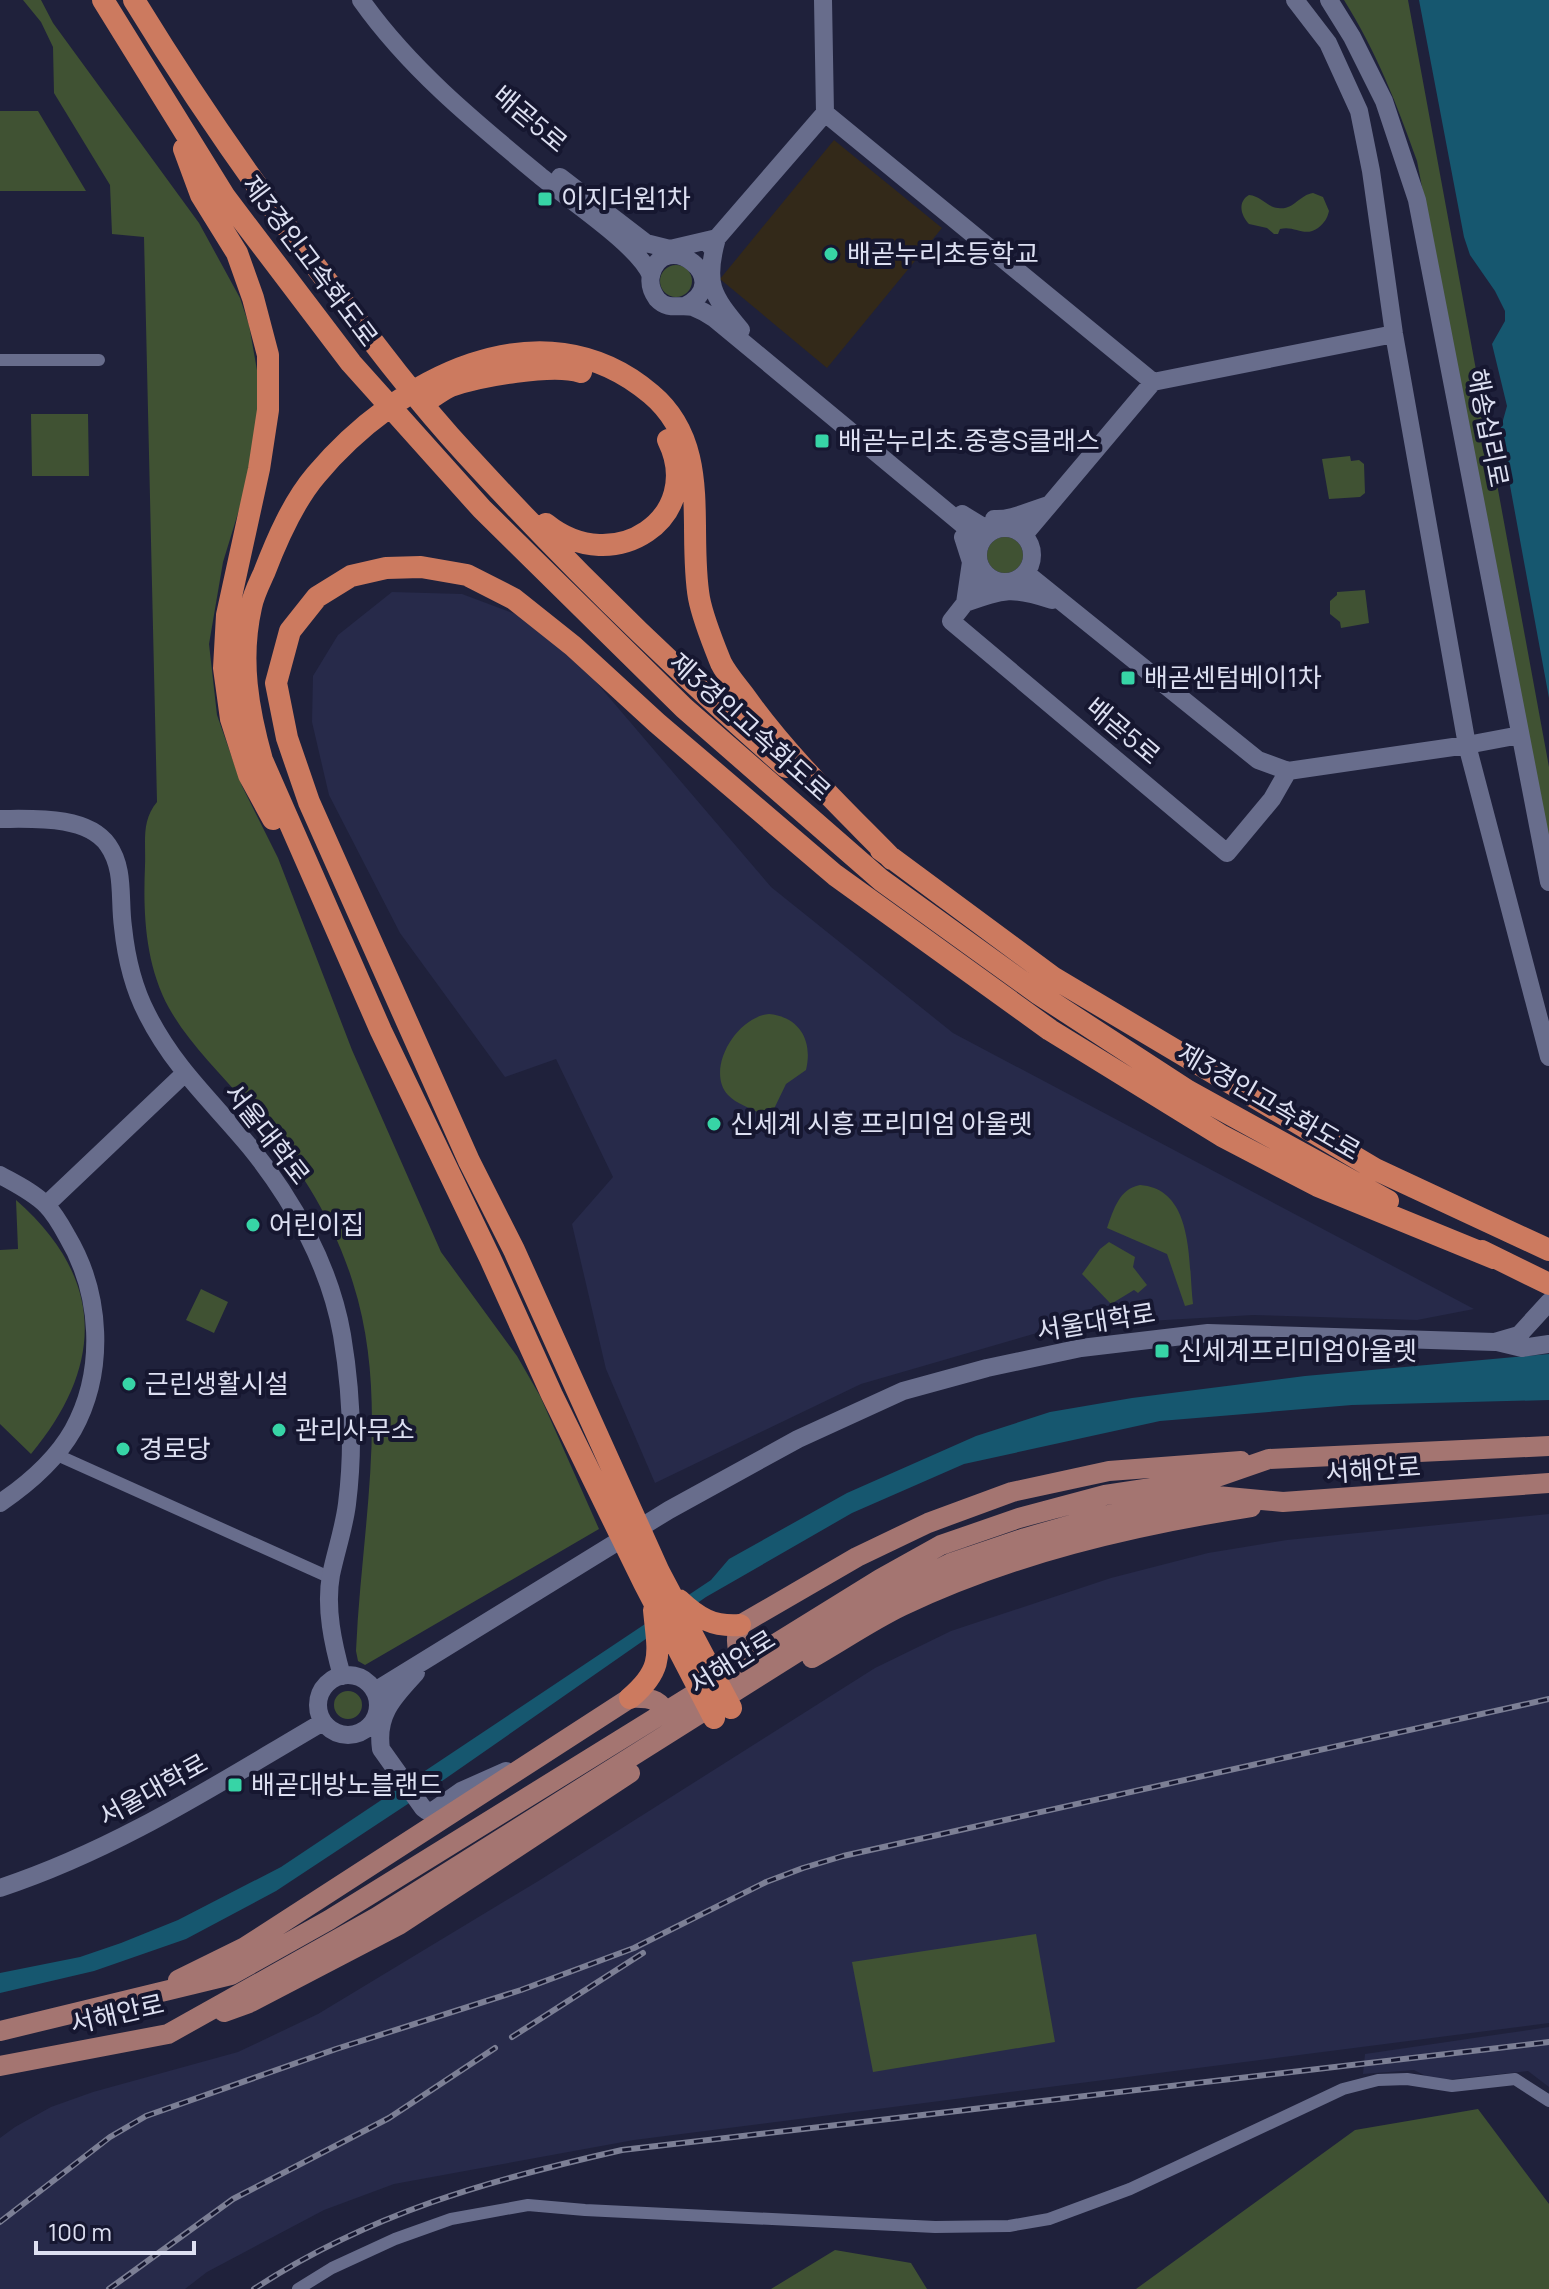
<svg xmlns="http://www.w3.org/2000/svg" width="1549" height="2289" viewBox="0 0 1549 2289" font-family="Manrope,'Noto Sans KR',sans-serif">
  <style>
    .built { fill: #272a4a }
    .education { fill: #332919 }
    .green { fill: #405233 }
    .water { fill: #16576f }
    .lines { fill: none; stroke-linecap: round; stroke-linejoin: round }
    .street { stroke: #686d8c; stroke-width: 12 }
    .secondary { stroke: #686d8c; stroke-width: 18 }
    .primary { stroke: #a47571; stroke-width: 20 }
    .highway { stroke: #cc7a5f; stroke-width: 22 }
    .rail-casing { stroke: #7c7f95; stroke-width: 6 }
    .rail { stroke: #161730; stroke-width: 3; stroke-dasharray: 9; stroke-linecap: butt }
    .poi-dot { fill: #37d4a6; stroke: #161730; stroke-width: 3 }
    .labels { text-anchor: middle; stroke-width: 8; stroke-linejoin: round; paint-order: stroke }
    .street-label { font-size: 26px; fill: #dde0f2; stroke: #161730 }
    .poi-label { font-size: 26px; fill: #dde0f2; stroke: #161730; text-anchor: start }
  </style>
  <rect width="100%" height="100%" fill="#1f213b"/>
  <!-- built -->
  <path class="built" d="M 392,592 L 462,594 L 523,617 L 578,661 L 771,887 L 953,1033 L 1474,1309 L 1417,1320 L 1253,1315 L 1061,1326 L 861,1384 L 655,1483 L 606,1369 L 572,1224 L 613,1177 L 556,1059 L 505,1077 L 400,933 L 329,795 L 312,722 L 313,676 L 338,635 Z
    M 1549,1514 L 1549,2023 L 634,2140 L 394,2184 L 324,2210 L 207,2272 L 185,2289 L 0,2289 L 0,2138 L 15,2127 L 51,2107 L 93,2092 L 238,2052 L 318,2014 L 540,1880 L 875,1668 L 951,1631 L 1111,1578 L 1208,1553 L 1287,1540 Z
    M 1549,2027 L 1549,2087 L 1528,2071 L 1436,2081 L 1414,2070 L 1363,2074 L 1365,2054 Z"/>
  <!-- education -->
  <path class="education" d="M 834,140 L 942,228 L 827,368 L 720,279 Z"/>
  <!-- green -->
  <path class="green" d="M 23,0 L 41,0 L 53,23 L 199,223 L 240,298 L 249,325 L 263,404 L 246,487 L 223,562 L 209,644 L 217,715 L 242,786 L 278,858 L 352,1050 L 441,1252 L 517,1356 L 540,1396 L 599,1529 L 365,1665 L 358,1661 L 356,1651 C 361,1529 391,1402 353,1283 C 332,1214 292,1156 245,1102 C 219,1072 188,1042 169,1008 C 145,964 143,913 145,866 C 146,842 141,821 157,802 L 144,237 L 112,234 L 110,185 L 54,93 L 53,47 L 41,22 Z
    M 1344,0 L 1408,0 L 1549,767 L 1549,847 L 1417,161 C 1396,102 1377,53 1344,0 Z
    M 0,111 L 38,111 L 86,191 L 0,191 Z
    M 1313,193 L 1323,197 L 1329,211 C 1327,219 1325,222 1318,228 C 1304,238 1295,225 1280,229 L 1278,234 L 1274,234 L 1267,228 L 1249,224 C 1241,216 1237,202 1249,195 C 1261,196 1267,207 1278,208 C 1293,211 1299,195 1313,193 Z
    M660 281a16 16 0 1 1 32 0a16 16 0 1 1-32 0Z
    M 31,414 L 88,414 L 89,476 L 32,476 Z
    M 1350,456 L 1351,461 L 1359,460 L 1364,464 L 1365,493 L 1360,497 L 1329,499 L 1322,459 Z
    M987 555a18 18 0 1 1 36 0a18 18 0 1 1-36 0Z
    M 1365,590 L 1369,623 L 1341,628 L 1340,622 L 1330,614 L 1330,601 L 1337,595 L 1337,592 Z
    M 769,1014 C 800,1017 813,1041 806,1070 L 786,1084 L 772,1113 L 766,1116 C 755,1110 736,1104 728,1095 C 705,1070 736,1017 769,1014 Z
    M 1140,1185 C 1195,1189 1188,1264 1193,1304 L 1185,1306 L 1167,1254 L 1107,1228 C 1114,1209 1119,1189 1140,1185 Z
    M 16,1200 C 105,1278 105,1365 31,1454 L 0,1424 L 0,1250 L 18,1249 Z
    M 1109,1242 L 1135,1257 L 1133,1267 L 1147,1285 L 1138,1293 L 1134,1290 L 1111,1304 L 1082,1274 L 1100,1249 Z
    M 201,1289 L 228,1302 L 214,1333 L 186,1320 Z
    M334 1705a14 14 0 1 1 28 0a14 14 0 1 1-28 0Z
    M 1036,1934 L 1055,2042 L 873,2072 L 852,1962 Z
    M 1478,2109 L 1549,2204 L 1549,2289 L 1136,2289 L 1355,2130 Z
    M 835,2250 L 911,2263 L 927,2289 L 771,2289 Z"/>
  <!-- water -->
  <path class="water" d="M 1419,0 L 1549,0 L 1549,698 L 1500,431 L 1507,406 L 1492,344 L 1505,321 L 1505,311 L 1495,291 L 1470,255 L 1464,237 Z
    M 1549,1354 L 1549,1400 L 1352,1405 L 1160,1421 L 964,1464 L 852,1513 L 706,1597 L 432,1788 L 276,1891 L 186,1939 L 94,1971 L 0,1993 L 0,1973 L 80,1957 L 121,1943 L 178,1920 L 281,1867 L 711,1580 L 729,1559 L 847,1493 L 976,1436 L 1050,1412 L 1132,1398 L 1305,1376 Z"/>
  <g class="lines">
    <!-- street -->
    <path class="street" d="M 0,360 L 99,360
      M 55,1454 L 331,1578
      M 298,2289 L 332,2268 L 395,2239 L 451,2219 L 528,2205 L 585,2210 L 935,2227 L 1009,2226 L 1049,2219 L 1130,2189 L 1343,2089 L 1378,2080 L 1407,2079 L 1452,2086 L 1515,2079 L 1549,2101"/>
    <!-- secondary -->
    <path class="secondary" d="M 361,0 C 409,68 475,122 539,175 C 566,198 640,246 651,276
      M 823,0 L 825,113 L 1153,382 L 1394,334
      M 1295,0 L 1328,43 L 1359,111 L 1371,171 L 1394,334 L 1467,745 L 1549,1057
      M 1329,0 L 1352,37 L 1384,101 L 1417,200 L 1549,882
      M 560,177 L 646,243 L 670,249 L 717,238 C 704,284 712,295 741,330
      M 710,246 L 825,113
      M 685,306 C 737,280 664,226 651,275 C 649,284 652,292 657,299 C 668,311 680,304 693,307 C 701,310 708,314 715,319 L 962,524 L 973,537 L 978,550
      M 962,514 L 980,525 L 995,530
      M 994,519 C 1013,520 1030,510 1049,505
      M978 555a27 27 0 1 1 54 0a27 27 0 1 1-54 0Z
      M 1024,535 L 1153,382
      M 963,537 L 971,562 L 965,603 C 1005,589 1012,587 1052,600
      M 1026,573 L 1258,760 L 1288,771 L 1467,745 L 1520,735
      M 987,575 L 951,621 L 1227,853 L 1272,799 L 1288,771
      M 0,819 C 32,819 87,815 108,845 C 125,869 119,899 123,927 C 126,956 133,987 147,1014 C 175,1069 211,1100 250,1147 C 293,1200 330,1266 342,1335 C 351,1389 354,1449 347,1504 C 344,1528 336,1551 331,1575 C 325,1608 333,1644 342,1676
      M 0,1175 C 16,1184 33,1192 46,1205 C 55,1214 61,1225 67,1236 C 101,1293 106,1370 73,1430 C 56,1460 28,1484 0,1503
      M 46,1205 L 184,1074
      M 1497,1342 L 1522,1348 L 1549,1344
      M 416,1673 C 394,1697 376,1714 381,1749 L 423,1808 L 427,1811 L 434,1810 L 461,1791 L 506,1771
      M318 1705a30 30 0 1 1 60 0a30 30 0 1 1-60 0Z
      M 375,1691 L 669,1510 L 798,1439 L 903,1391 L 987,1368 L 1081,1348 L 1208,1333 L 1495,1342 L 1519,1335 L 1549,1302
      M 0,1888 C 118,1849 217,1784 323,1722"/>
    <!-- primary -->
    <path class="primary" d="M 812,1658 C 842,1641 871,1621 902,1606 C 1011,1554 1131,1526 1251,1507
      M 754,1671 C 738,1657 733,1644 740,1625 L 857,1557 L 928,1523 L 1012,1492 L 1109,1471 L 1241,1461
      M 178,1980 L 245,1947 L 630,1698 C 653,1697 662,1700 672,1722
      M 224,2012 L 249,2003 L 399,1925 L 630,1773
      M 0,2031 L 231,1975 L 329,1920 L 880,1579 L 941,1545 L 1019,1518 L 1105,1495 L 1211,1479 L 1269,1459 L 1549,1446
      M 0,2066 L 168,2034 L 377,1917 L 893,1592 L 951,1563 L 1025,1538 L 1102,1516 L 1217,1496 L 1283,1502 L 1549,1483"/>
    <!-- highway -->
    <path class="highway" d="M 103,0 L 225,197 L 351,363 L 482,509 L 684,708 L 881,880 L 1039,994 L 1188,1091 L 1388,1201
      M 134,0 C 195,100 262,196 333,289 C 375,345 418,402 466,454 C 567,564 673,668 786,767
      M 184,149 L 201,195 L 237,253 L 253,298 L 268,355 L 268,410 L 259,469 L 227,615 L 224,668 L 231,719 L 249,775 L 273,819
      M 429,399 C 436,395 444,389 451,386 C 479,376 553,363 581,372
      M 546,524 C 614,579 706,517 668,440
      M 881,850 L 1054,978 L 1375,1169 L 1549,1250
      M 1482,1251 L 1549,1284
      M 679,1600 C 698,1618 713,1627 740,1625
      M 630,1698 C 665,1668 658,1653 654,1610
      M 731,1708 L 659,1572 L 514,1250 L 469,1161 L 309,802 L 287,738 L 276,683 L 290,631 L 317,597 L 351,576 L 386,568 L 421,567 L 467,575 L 514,599 L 573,646 L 657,723 L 835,875 L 1050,1030 L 1222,1136 L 1318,1186 L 1494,1258
      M 714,1718 L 644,1583 L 552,1395 L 490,1258 L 381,1031 L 262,760 C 248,710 239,660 251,607 C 253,596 259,584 264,573 C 277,539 293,502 316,475 C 395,381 541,300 651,394 C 713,446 687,528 699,598 C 703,619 713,643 721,663 C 727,675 738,687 746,698 C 788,757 841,807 892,859"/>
    <defs>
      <path id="rail" d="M 512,2037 L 643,1953
        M 0,2222 L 110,2137 L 146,2116 L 336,2049 L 521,1990 L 634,1948 L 766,1882 L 803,1868 L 843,1856 L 1549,1699
        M 109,2289 L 233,2199 L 389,2118 L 495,2048
        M 254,2289 C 370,2213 489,2180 622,2150 L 1549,2042"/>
    </defs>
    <!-- rail casing -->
    <use href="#rail" class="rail-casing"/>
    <!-- rail -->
    <use href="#rail" class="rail"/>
  </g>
  <!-- markers -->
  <g class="poi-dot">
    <rect x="537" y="191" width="16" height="16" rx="4"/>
    <circle cx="831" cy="254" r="8"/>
    <rect x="814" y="433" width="16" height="16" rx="4"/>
    <rect x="1120" y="670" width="16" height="16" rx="4"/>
    <circle cx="714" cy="1124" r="8"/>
    <circle cx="253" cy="1225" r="8"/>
    <rect x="1154" y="1343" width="16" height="16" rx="4"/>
    <circle cx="129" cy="1384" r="8"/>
    <circle cx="279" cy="1430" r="8"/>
    <circle cx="123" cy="1449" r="8"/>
    <rect x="227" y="1777" width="16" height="16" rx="4"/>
  </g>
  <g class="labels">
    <!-- street labels -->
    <g class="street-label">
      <text transform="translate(530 119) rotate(40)" y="9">배곧5로</text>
      <text transform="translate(310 261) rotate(53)" y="9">제3경인고속화도로</text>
      <text transform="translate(1488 428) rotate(79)" y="9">해송십리로</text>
      <text transform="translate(750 727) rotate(42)" y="9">제3경인고속화도로</text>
      <text transform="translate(1123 731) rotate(40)" y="9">배곧5로</text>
      <text transform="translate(1269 1102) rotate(30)" y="9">제3경인고속화도로</text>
      <text transform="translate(267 1134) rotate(52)" y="9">서울대학로</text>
      <text transform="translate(1096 1322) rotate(-9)" y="9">서울대학로</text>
      <text transform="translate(1373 1470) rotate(-4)" y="9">서해안로</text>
      <text transform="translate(732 1662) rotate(-32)" y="9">서해안로</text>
      <text transform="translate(153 1790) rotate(-29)" y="9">서울대학로</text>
      <text transform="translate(117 2014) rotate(-13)" y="9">서해안로</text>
    </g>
    <!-- poi labels -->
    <g class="poi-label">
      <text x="561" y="208">이지더원1차</text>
      <text x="847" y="263">배곧누리초등학교</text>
      <text x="838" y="450">배곧누리초.중흥S클래스</text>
      <text x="1144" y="687">배곧센텀베이1차</text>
      <text x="730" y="1133">신세계 시흥 프리미엄 아울렛</text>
      <text x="269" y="1234">어린이집</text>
      <text x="1178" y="1360">신세계프리미엄아울렛</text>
      <text x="145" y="1393">근린생활시설</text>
      <text x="295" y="1439">관리사무소</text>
      <text x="139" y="1458">경로당</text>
      <text x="251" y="1794">배곧대방노블랜드</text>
    </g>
  </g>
  <!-- scale -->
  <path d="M36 2241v12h158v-12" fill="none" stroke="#dde0f2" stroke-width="4"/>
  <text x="48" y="2241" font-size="24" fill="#dde0f2" stroke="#161730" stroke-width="6" paint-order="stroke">100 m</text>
</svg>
